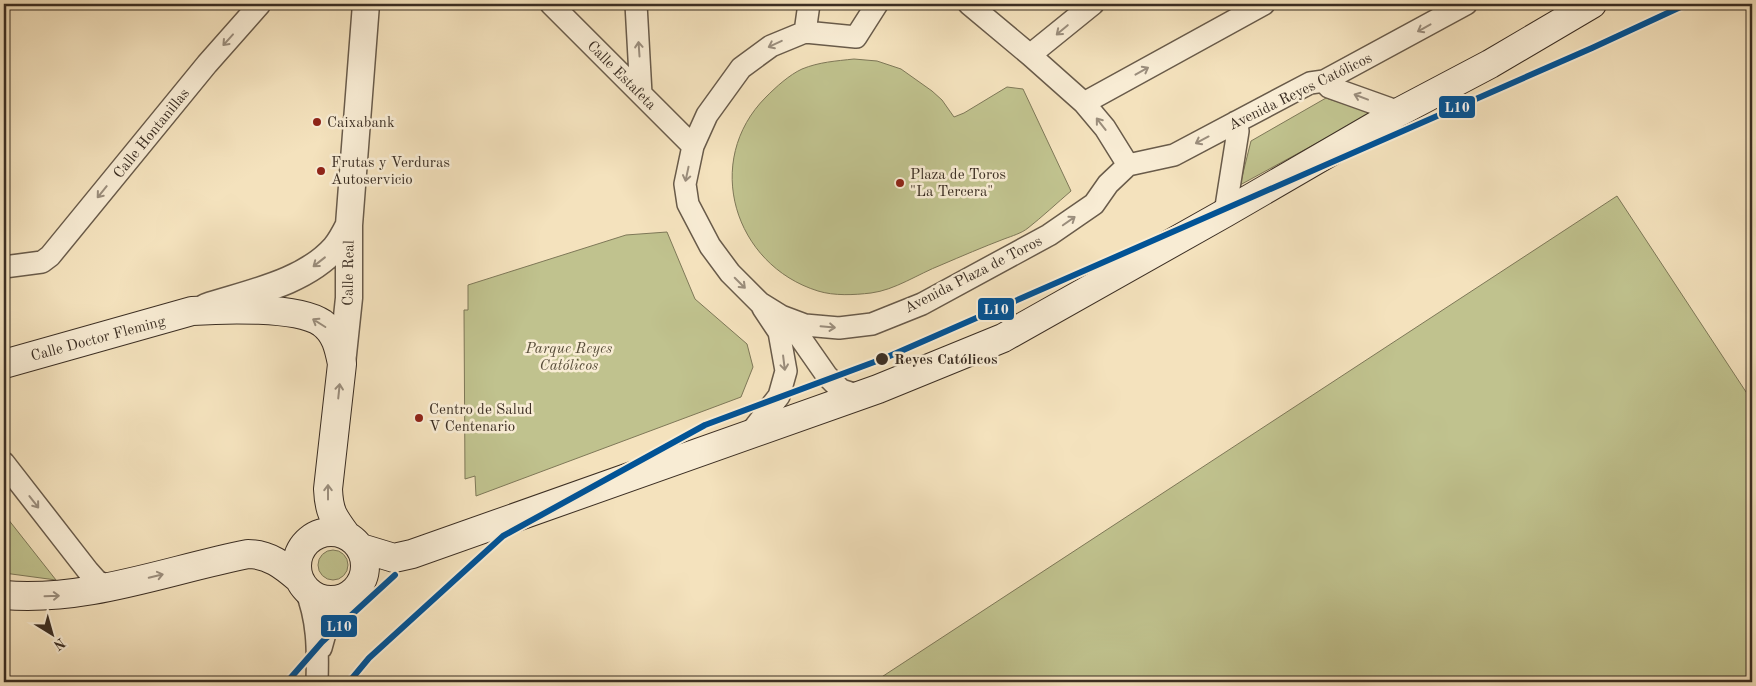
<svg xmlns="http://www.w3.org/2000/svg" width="1756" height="686" viewBox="0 0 1756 686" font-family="'Old Standard TT',serif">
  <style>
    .green { fill: #c0c28e; stroke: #7e7858 }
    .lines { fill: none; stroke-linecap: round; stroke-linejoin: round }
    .minor-casing { stroke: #695b4a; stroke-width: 24 }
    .tertiary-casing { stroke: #695b4a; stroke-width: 29 }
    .secondary-casing { stroke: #3b2e23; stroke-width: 30 }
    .minor { stroke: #f8ecd4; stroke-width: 21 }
    .tertiary { stroke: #f8ecd4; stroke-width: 26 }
    .secondary { stroke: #f8ecd4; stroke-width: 28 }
    .metro-1-casing { stroke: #f8ecd4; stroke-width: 10 }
    .metro-1 { stroke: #015396; stroke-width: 6 }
    .oneway { stroke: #9a8d7c }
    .poi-dot { fill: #8f2418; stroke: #f8ecd4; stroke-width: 2 }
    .stop-dot { fill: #3b2e23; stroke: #f8ecd4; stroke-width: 2 }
    .labels { text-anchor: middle; stroke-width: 5; stroke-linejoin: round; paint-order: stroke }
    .street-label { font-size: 15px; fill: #3b2e23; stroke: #f8ecd4 }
    .poi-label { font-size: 15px; fill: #3b2e23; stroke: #f8ecd4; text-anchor: start }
    .park-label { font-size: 15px; font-style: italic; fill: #564c38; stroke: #f8ecd4 }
    .stop-label { font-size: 15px; font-weight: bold; fill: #3b2e23; stroke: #f8ecd4; text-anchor: start }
    .line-badge { stroke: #f8ecd4; stroke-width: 2 }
    .badge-label { font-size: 14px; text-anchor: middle; font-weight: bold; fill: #fff }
  </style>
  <rect width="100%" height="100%" fill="#f4e2bd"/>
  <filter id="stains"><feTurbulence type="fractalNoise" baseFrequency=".004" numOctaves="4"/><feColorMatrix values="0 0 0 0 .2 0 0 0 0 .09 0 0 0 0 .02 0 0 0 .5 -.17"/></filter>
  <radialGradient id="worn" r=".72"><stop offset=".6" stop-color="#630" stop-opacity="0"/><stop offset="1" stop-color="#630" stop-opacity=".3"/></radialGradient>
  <!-- green -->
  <path class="green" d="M 854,59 L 877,61 L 901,69 L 932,91 L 942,100 L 954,117 L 964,113 L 1007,87 L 1023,89 L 1071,191 C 1057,203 1042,217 1028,228 C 1022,233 1012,236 1004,239 C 983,247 962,256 941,265 C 918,274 895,290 871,293 C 854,295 834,296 818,291 C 734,265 702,161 766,97 C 776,87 789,75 802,69 C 819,62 836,61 854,59 Z
    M 1326,98 L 1372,113 L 1240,185 L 1251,141 Z
    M 1617,196 L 1752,401 L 1752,682 L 874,682 Z
    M 667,232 L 695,299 L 747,344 L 753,367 L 741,397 L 476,496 L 475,476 L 465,479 L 464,310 L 468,310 L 468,285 L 626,235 Z
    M 4,514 L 56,580 L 4,573 Z
    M318 565a15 15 0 1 1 30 0a15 15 0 1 1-30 0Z"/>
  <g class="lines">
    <defs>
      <path id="minor" d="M 551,4 L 693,146
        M 636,4 L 641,94
        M 877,4 L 856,37 L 805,32 L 771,46 L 741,68 L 707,115 L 693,146 L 685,184 L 688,204 L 710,246 L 730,273 L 760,303 L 781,316 L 805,325 L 839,328 L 872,324 L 922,304 L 1049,235 L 1094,204 L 1108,184 L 1128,165
        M 969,4 L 1030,55 L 1084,103 L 1105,128 L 1128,165
        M 805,32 L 809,4
        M 1030,55 L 1093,4
        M 1324,81 L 1329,87 L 1399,112
        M 1084,103 L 1264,4
        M 1128,165 L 1174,155 L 1310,83 L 1324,81 L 1466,4
        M 1225,213 L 1238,131 L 1236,122
        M 4,267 L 42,262 L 50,256 L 207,64 L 260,4
        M 783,318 L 797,333 L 827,376 L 841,390 L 860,396
        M 748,436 L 779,396 L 786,371 L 779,332 L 763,308
        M 4,463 L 88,571 L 96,580 L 108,588
        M 305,588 C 318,619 318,649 317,682
        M 321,648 L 326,630 L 345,597"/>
      <path id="tertiary" d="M 206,307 C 249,293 304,283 335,248 C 341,241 345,233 349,225
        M 342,364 L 349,298 L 349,225 L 366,4"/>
      <path id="secondary" d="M 4,364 L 192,311 C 222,309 297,306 322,323 C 336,333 339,349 342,364 L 328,489 C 329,512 333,517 347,536
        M297 566a34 34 0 1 1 68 0a34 34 0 1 1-68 0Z
        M 361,548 L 394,558 L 412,554 L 878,389 L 1003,338 L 1225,213 L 1399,112 L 1490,64 L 1592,4
        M 4,595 C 88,602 167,570 248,554 C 269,554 284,566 299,579"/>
    </defs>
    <!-- minor casing -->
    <use href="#minor" class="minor-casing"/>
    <!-- tertiary casing -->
    <use href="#tertiary" class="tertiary-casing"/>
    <!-- secondary casing -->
    <use href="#secondary" class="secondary-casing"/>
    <!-- minor -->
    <use href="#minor" class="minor"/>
    <!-- tertiary -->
    <use href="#tertiary" class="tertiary"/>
    <!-- secondary -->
    <use href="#secondary" class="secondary"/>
    <defs>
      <path id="metro-1" d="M 287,682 L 322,642 L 395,575
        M 349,682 L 369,658 L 503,536 L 705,425 L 885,358 L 1592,48 L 1687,4"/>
    </defs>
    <!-- metro-1 casing -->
    <use href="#metro-1" class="metro-1-casing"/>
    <!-- metro-1 -->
    <use href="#metro-1" class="metro-1"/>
  </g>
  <!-- one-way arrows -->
  <defs><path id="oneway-shaft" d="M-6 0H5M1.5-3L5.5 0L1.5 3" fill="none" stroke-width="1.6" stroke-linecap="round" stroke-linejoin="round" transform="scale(1.25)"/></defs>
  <g class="oneway">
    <use href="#oneway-shaft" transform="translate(1424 28) rotate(151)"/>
    <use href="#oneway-shaft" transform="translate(1062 30) rotate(140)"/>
    <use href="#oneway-shaft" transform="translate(228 40) rotate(132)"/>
    <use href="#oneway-shaft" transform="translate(775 44) rotate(155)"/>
    <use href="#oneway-shaft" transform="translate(639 49) rotate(-94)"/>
    <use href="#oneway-shaft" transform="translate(1142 71) rotate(-29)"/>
    <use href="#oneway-shaft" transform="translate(1361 97) rotate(-159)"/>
    <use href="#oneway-shaft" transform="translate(1101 124) rotate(-128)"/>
    <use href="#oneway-shaft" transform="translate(1202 140) rotate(152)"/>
    <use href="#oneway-shaft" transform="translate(687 174) rotate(102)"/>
    <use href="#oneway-shaft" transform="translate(102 192) rotate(129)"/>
    <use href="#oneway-shaft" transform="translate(1069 221) rotate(-35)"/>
    <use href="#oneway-shaft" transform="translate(319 262) rotate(142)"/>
    <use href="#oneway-shaft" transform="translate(740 283) rotate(45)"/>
    <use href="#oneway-shaft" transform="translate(319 323) rotate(-148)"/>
    <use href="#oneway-shaft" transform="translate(828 327) rotate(5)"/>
    <use href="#oneway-shaft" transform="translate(784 363) rotate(83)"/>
    <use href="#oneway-shaft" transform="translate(339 391) rotate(-84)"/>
    <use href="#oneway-shaft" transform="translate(328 492) rotate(-90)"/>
    <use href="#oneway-shaft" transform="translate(34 502) rotate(52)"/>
    <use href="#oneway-shaft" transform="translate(156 576) rotate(-14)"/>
    <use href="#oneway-shaft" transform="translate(52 596) rotate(-2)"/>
  </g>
  <!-- markers -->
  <g class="poi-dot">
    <circle cx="317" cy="122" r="5"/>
    <circle cx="321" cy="171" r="5"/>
    <circle cx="900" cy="183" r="5"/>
    <circle cx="419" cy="418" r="5"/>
  </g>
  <circle class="stop-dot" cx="882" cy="359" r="7"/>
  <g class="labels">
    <!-- street labels -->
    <g class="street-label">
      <text transform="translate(622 75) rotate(45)" y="5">Calle Estafeta</text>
      <text transform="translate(1300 91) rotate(-26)" y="5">Avenida Reyes Católicos</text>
      <text transform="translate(151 133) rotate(-51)" y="5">Calle Hontanillas</text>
      <text transform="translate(348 273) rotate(-89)" y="5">Calle Real</text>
      <text transform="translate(973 274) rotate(-27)" y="5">Avenida Plaza de Toros</text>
      <text transform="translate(98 338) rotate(-15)" y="5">Calle Doctor Fleming</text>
    </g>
    <!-- poi labels -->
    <g class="poi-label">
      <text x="327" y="127">Caixabank</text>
      <text x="331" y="167">Frutas y Verduras<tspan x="331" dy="17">Autoservicio</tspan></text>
      <text x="910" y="179">Plaza de Toros<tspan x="910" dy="17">"La Tercera"</tspan></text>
      <text x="429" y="414">Centro de Salud<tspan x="429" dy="17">V Centenario</tspan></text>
    </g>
    <!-- park labels -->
    <g class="park-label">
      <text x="569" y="353">Parque Reyes<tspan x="569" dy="17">Católicos</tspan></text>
    </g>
    <!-- stop labels -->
    <g class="stop-label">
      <text x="894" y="364">Reyes Católicos</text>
    </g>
  </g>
  <g class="line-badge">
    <rect x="1438" y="95" width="38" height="24" rx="5" fill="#015396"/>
    <rect x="977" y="297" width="38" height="24" rx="5" fill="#015396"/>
    <rect x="320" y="614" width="38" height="24" rx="5" fill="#015396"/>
  </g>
  <g class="badge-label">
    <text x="1457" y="112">L10</text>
    <text x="996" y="314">L10</text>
    <text x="339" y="631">L10</text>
  </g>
  <!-- margin -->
  <rect width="1756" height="686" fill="none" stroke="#f4e2bd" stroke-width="20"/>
  <rect x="5" y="5" width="1746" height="676" fill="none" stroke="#3b2e23" stroke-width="2.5"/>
  <rect x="10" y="10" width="1736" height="666" fill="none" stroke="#3b2e23"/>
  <!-- north arrow -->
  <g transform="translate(52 634) rotate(143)" stroke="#f8ecd4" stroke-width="4" paint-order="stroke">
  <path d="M0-4L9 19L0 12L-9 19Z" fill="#3b2e23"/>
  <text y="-8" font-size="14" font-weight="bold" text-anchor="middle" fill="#3b2e23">N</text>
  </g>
  <rect width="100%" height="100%" filter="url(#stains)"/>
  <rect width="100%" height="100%" fill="url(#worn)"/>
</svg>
